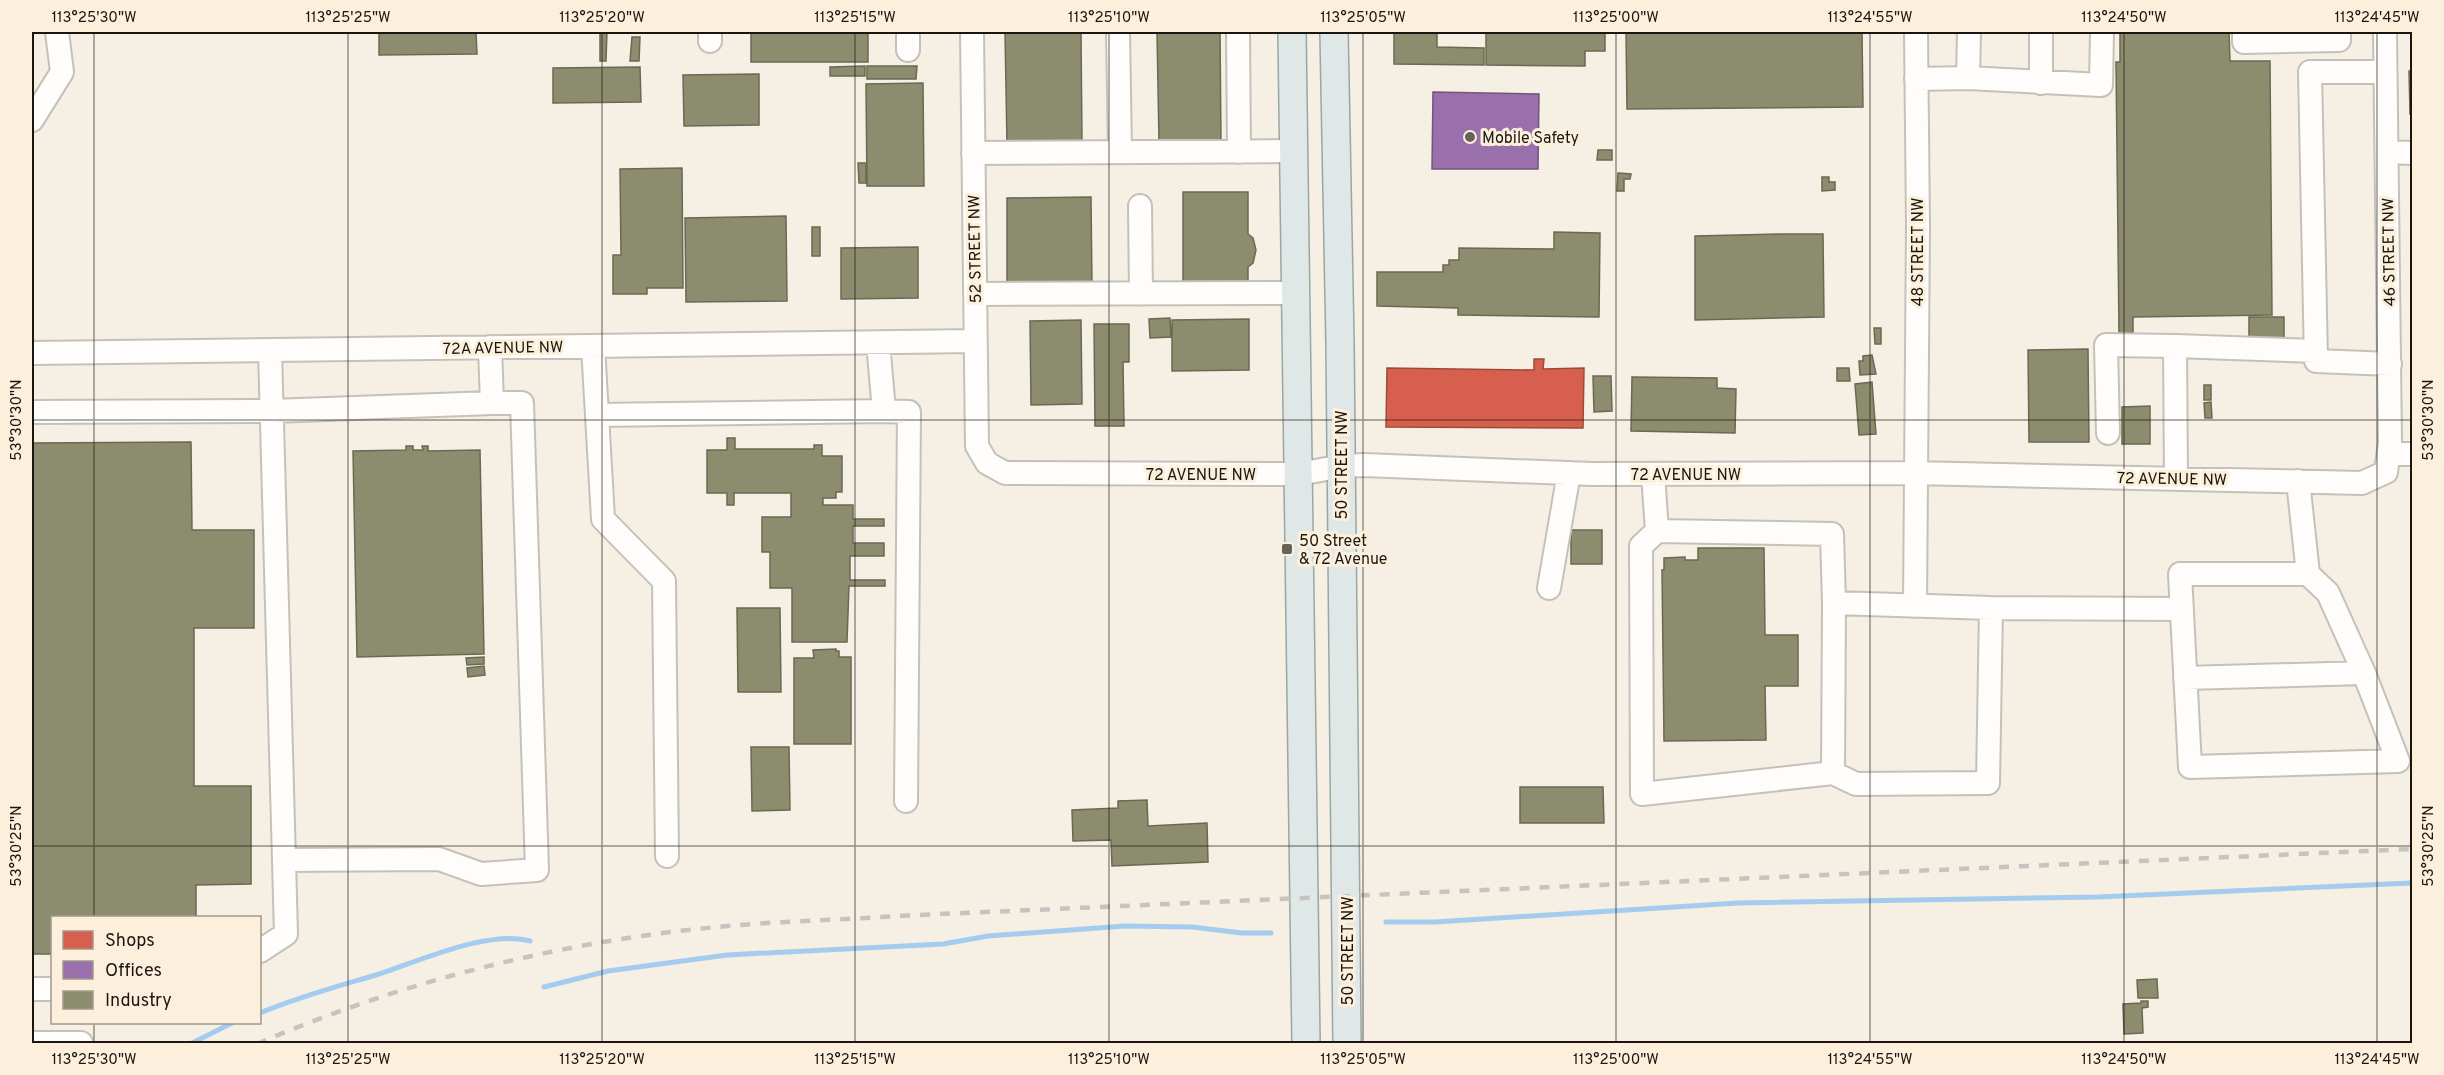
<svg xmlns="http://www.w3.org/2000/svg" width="2444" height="1075" viewBox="0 0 2444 1075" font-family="Overpass,sans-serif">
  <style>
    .shops { fill: #d6604d; stroke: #9e4a3b; stroke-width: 1.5 }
    .offices { fill: #9970ab; stroke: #73557c; stroke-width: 1.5 }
    .industry { fill: #8c8c6e; stroke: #6a6952; stroke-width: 1.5 }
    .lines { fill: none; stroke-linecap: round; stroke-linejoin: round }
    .stream { stroke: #a4ccef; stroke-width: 5 }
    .minor-casing { stroke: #c6c1b8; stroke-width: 26 }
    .major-casing { stroke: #9aa6a3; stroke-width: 30 }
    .minor { stroke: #fefdfb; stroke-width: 22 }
    .major { stroke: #e0e8e7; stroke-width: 27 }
    .rail { stroke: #c6c4c1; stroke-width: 4.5; stroke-dasharray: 10 10; stroke-linecap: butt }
    .ticks { fill: none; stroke: #1b1710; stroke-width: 1.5; stroke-opacity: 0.45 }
    .poi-dot { fill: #67635a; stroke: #fcf0dd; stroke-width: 2 }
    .labels { text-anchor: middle; stroke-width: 6; stroke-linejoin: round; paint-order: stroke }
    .poi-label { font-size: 16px; fill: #1b1710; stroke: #fcf0dd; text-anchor: start }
    .street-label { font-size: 16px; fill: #1b1710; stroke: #fcf0dd }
    .neatline { fill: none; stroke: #1b1710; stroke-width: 2 }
    .ticks-label { font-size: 15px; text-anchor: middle; fill: #1b1710 }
  </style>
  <rect width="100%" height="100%" fill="#f5efe4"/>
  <!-- shops -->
  <path class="shops" d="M 1534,359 L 1544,359 L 1543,369 L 1584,368 L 1583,428 L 1386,427 L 1387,368 L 1534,370 Z"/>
  <!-- offices -->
  <path class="offices" d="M 1433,92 L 1539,94 L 1538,169 L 1432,169 Z"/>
  <!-- industry -->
  <path class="industry" d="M 379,32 L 476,32 L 477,54 L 379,55 Z
    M 600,32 L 607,32 L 606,61 L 600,61 Z
    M 751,32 L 868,32 L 868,62 L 751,62 Z
    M 1005,32 L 1081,32 L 1082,143 L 1007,144 Z
    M 1157,32 L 1220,32 L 1221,141 L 1159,142 Z
    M 1394,32 L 1437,32 L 1437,47 L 1484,48 L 1484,65 L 1394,64 Z
    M 1486,32 L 1605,32 L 1605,51 L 1585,51 L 1585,66 L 1486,65 Z
    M 1626,32 L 1862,32 L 1863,107 L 1627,109 Z
    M 2120,32 L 2229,32 L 2230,61 L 2270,61 L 2272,315 L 2133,317 L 2133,333 L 2119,333 L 2116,62 L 2120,62 Z
    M 632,37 L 640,37 L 639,61 L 630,61 Z
    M 865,66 L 865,76 L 830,76 L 830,67 Z
    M 867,66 L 917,66 L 916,79 L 867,79 Z
    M 640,67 L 641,102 L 553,103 L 553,68 Z
    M 2409,71 L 2412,71 L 2412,114 L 2410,114 Z
    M 759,74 L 759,125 L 684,126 L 683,75 Z
    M 923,83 L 924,186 L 867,186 L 866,84 Z
    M 1598,150 L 1612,150 L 1612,160 L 1597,160 Z
    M 858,163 L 866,163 L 866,183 L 859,183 Z
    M 682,168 L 683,288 L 647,288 L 647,294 L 613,294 L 613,255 L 621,255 L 620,169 Z
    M 1618,173 L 1631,174 L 1630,179 L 1624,179 L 1624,191 L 1617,191 Z
    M 1822,177 L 1829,177 L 1829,182 L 1835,182 L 1835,190 L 1822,191 Z
    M 1183,192 L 1248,192 L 1248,234 L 1253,238 L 1256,250 L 1253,263 L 1248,267 L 1248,284 L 1183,284 Z
    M 1091,197 L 1092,286 L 1007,286 L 1007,198 Z
    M 786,216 L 787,301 L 686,302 L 685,218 Z
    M 812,227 L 820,227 L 820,256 L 812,256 Z
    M 1554,232 L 1600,233 L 1599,317 L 1458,315 L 1458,308 L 1377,306 L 1377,272 L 1443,272 L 1443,265 L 1449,265 L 1449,260 L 1459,260 L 1459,248 L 1554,249 Z
    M 1780,234 L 1823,234 L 1824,317 L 1695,320 L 1695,236 Z
    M 918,247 L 918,298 L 841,299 L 841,248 Z
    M 2249,317 L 2284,317 L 2284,340 L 2249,340 Z
    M 1170,318 L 1171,337 L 1150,338 L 1149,319 Z
    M 1249,319 L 1249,370 L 1172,371 L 1172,320 Z
    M 1081,320 L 1082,404 L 1031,405 L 1030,321 Z
    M 1094,324 L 1129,324 L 1129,362 L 1123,362 L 1124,426 L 1095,426 Z
    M 1874,328 L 1881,328 L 1881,344 L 1875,344 Z
    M 2088,349 L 2089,442 L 2029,442 L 2028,350 Z
    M 1872,355 L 1876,374 L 1860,375 L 1859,361 L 1863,361 L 1863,356 Z
    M 1837,368 L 1849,368 L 1850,381 L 1837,381 Z
    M 1593,376 L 1611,376 L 1612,411 L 1594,412 Z
    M 1632,377 L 1717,378 L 1717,388 L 1736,389 L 1735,433 L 1631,431 Z
    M 1872,382 L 1876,434 L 1859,435 L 1855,384 Z
    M 2204,385 L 2211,385 L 2211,400 L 2204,400 Z
    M 2211,402 L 2212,418 L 2205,418 L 2204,403 Z
    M 2150,406 L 2150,444 L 2122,444 L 2122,407 Z
    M 727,438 L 735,438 L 735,449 L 814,449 L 814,445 L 822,445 L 822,456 L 842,456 L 842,492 L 836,492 L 836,498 L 823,498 L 823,505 L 853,505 L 853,519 L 884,519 L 884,526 L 853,526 L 853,543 L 884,543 L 884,556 L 850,556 L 850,580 L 885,580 L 885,586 L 849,586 L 847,642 L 792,642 L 792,588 L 770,588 L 770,552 L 762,552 L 762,517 L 791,517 L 791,493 L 734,493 L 734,505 L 727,505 L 727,493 L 707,493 L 707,450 L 727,450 Z
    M 191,442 L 192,530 L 254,530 L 254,628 L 194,628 L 194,786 L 251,786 L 251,884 L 196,885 L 196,918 L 52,918 L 52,954 L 32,954 L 32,443 Z
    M 406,446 L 413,446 L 413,450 L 423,450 L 422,446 L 428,446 L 428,451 L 480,450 L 484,654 L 357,657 L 353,451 L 406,450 Z
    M 1571,530 L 1602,530 L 1602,564 L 1571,564 Z
    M 1698,548 L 1764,548 L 1765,635 L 1798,635 L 1798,686 L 1765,686 L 1766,740 L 1664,741 L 1662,570 L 1664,570 L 1664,558 L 1685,557 L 1685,560 L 1698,560 Z
    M 737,608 L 780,608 L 781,692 L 738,692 Z
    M 836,649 L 836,651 L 839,651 L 839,657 L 851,657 L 851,744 L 794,744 L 794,658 L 814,658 L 813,650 Z
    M 484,657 L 484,664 L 467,665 L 466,658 Z
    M 484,666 L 485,675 L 468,677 L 467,668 Z
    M 751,747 L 789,747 L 790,810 L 752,811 Z
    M 1520,787 L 1603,787 L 1604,823 L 1520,823 Z
    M 1147,800 L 1148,826 L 1207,823 L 1208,862 L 1112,866 L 1111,840 L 1073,841 L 1072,810 L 1118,808 L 1118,801 Z
    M 2157,979 L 2158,998 L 2138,998 L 2137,980 Z
    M 2141,1001 L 2148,1001 L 2148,1007 L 2142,1008 L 2143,1033 L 2124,1034 L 2123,1004 L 2141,1003 Z"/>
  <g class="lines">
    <!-- stream -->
    <path class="stream" d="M 1386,922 L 1435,922 L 1738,903 L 2098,897 L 2412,883
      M 544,987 L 608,971 L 727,955 L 943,944 L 988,936 L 1125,926 L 1192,927 L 1242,933 L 1271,933
      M 260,1013 C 298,997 339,986 379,974 C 419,961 490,929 530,941
      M 190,1044 L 234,1022"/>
    <defs>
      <path id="minor" d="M 710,32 L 710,41
        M 908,32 L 908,50
        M 972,32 L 977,446 L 987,463 L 1005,473 L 1299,474 L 1342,466 L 1364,465 L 1592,474 L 1914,473 L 2362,483 L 2386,472 L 2390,442 L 2385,32
        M 1118,32 L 1120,152
        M 1238,32 L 1239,152
        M 1969,32 L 1968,78 L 2101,85 L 2102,32
        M 2041,32 L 2041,83
        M 2244,32 L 2244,42 L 2339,40 L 2339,32
        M 2385,72 L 2310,72 L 2316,361 L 2390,364
        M 1916,79 L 1968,78
        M 32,120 L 62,72 L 57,32
        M 2387,152 L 2412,153
        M 973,153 L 1293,151
        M 1140,206 L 1141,294
        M 975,294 L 1296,293
        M 593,346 L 603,519 L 664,581 L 667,856
        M 32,353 L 975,341
        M 884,411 L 909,412 L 906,801
        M 32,412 L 272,411 L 492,403 L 490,347
        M 597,415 L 884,411 L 878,343
        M 2108,433 L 2106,345 L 2175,346
        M 2389,454 L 2412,454
        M 1653,474 L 1657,531 L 1641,546 L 1642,794 L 1833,773 L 1834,603 L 1991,608 L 2182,609
        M 2176,478 L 2175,346 L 2316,351
        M 2298,481 L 2308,574 L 2328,593 L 2364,673 L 2398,761 L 2190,767 L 2180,574 L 2308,574
        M 1657,531 L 1832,534 L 1834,603
        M 1549,588 L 1569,473
        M 1915,606 L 1918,226 L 1916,32
        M 2185,678 L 2364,673
        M 1833,773 L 1856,784 L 1988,783 L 1991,608
        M 284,860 L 439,859 L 481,874 L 537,870 L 522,403 L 492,403
        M 260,951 L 286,934 L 270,350
        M 32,989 L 52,989
        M 32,1043 L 81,1043"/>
      <path id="major" d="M 1292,32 L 1306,1044
        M 1334,32 L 1340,343 L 1347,1044"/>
    </defs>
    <!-- minor casing -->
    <use href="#minor" class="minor-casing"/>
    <!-- major casing -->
    <use href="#major" class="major-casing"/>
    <!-- minor -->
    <use href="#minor" class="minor"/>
    <!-- major -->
    <use href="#major" class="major"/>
    <!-- rail -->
    <path class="rail" d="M 257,1044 C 405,980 567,940 728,926 C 783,921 840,920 896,916 L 2412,849"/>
  </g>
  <!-- ticks -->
  <path class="ticks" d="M 94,32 L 94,918M 348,32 L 348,1044M 602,32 L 602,1044M 855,32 L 855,1044M 1109,32 L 1109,1044M 1363,32 L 1363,1044M 1616,32 L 1616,1044M 1870,32 L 1870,1044M 2124,32 L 2124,1044M 2377,32 L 2377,1044M 32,420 L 2412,420M 32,846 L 2412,846M 94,1022 L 94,1044"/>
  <!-- markers -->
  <g class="poi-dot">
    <circle cx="1470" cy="137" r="6"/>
    <rect x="1281" y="543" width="12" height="12" rx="3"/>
  </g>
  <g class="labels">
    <!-- poi labels -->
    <g class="poi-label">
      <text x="1482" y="143">Mobile Safety</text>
      <text x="1299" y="546">50 Street<tspan x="1299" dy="18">&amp; 72 Avenue</tspan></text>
    </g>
    <!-- street labels -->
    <g class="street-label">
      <text transform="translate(974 249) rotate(-91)" y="6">52 STREET NW</text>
      <text transform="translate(1917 252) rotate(-90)" y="6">48 STREET NW</text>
      <text transform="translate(2388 252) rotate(-91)" y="6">46 STREET NW</text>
      <text transform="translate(503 347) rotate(-1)" y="6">72A AVENUE NW</text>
      <text transform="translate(1341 465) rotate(-90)" y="6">50 STREET NW</text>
      <text x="1201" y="480">72 AVENUE NW</text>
      <text x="1686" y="480">72 AVENUE NW</text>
      <text transform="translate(2172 478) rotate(1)" y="6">72 AVENUE NW</text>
      <text transform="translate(1347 951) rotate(-90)" y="6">50 STREET NW</text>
    </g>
  </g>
  <!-- border -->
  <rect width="2444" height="1075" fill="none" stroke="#fcf0dd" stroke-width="66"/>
  <!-- legend -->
  <rect x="51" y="916" width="210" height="108" fill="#fcf0dd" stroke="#a2998b" stroke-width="1.5"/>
  <rect x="63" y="931" width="30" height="18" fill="#d6604d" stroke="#a2998b" stroke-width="1.5"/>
  <text x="105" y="946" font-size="18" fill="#1b1710">Shops</text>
  <rect x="63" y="961" width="30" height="18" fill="#9970ab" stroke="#a2998b" stroke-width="1.5"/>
  <text x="105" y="976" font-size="18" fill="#1b1710">Offices</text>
  <rect x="63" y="991" width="30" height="18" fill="#8c8c6e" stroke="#a2998b" stroke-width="1.5"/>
  <text x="105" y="1006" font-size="18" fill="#1b1710">Industry</text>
  <rect x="33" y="33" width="2378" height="1009" class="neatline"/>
  <g class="ticks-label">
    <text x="94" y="22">113°25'30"W</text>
    <text x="348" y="22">113°25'25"W</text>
    <text x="602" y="22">113°25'20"W</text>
    <text x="855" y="22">113°25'15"W</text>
    <text x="1109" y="22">113°25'10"W</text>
    <text x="1363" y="22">113°25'05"W</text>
    <text x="1616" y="22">113°25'00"W</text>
    <text x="1870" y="22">113°24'55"W</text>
    <text x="2124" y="22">113°24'50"W</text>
    <text x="2377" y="22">113°24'45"W</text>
    <text transform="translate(16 420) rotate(-90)" y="5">53°30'30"N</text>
    <text transform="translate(2428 420) rotate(-90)" y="5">53°30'30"N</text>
    <text transform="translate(16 846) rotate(-90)" y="5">53°30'25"N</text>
    <text transform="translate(2428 846) rotate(-90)" y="5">53°30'25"N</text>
    <text x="94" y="1064">113°25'30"W</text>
    <text x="348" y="1064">113°25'25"W</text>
    <text x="602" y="1064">113°25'20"W</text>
    <text x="855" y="1064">113°25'15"W</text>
    <text x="1109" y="1064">113°25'10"W</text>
    <text x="1363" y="1064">113°25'05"W</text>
    <text x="1616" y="1064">113°25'00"W</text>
    <text x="1870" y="1064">113°24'55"W</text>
    <text x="2124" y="1064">113°24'50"W</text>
    <text x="2377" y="1064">113°24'45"W</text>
  </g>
</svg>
